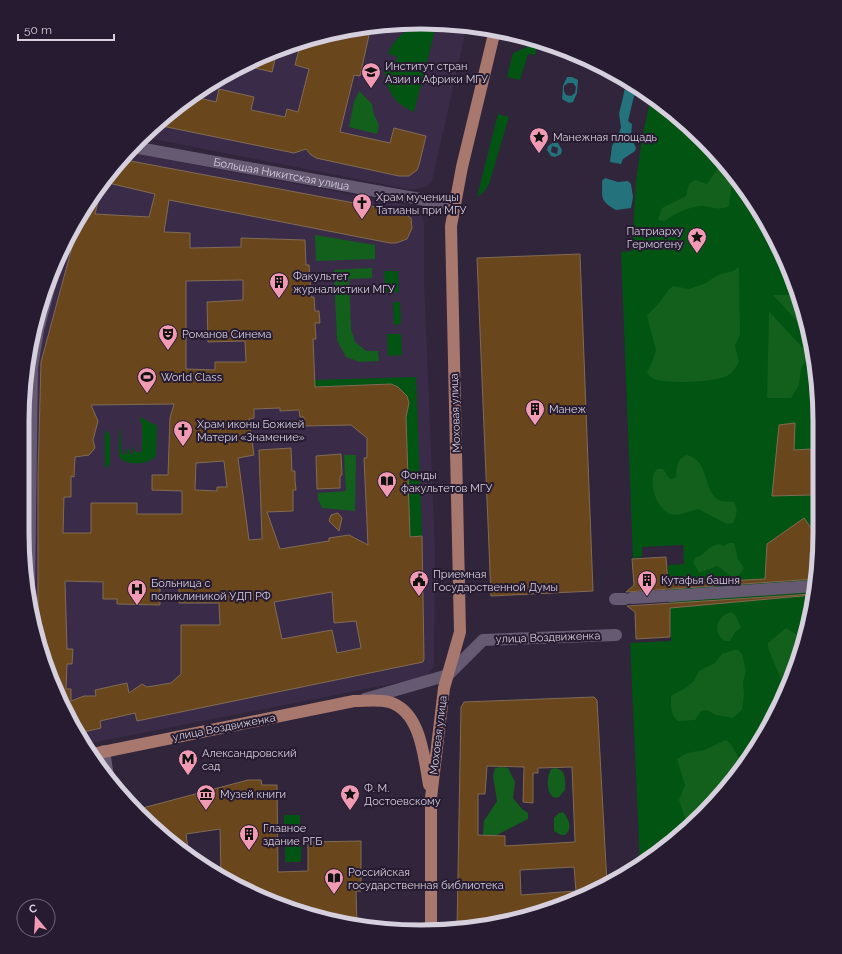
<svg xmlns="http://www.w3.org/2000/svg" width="842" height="954" viewBox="0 0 842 954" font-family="Raleway,sans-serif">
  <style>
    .built { fill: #3a2c48 }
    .green { fill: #015411 }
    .forest { fill: #12601c }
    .water { fill: #24737c; fill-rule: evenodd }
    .building { fill: #6a461d; stroke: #806b55; fill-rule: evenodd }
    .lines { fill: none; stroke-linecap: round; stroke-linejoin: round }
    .street { stroke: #665a73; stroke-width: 12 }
    .secondary { stroke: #665a73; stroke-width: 12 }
    .primary { stroke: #a8776d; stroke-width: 12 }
    .labels { text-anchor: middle; stroke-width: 4; stroke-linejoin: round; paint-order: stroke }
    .poi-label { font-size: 11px; fill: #d6cfde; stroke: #261b30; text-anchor: start }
    .street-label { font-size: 11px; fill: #d6cfde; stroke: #261b30 }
    .rim { fill: none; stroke: #d6cfde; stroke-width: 5 }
  </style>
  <rect width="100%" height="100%" fill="#30253b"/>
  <!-- built -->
  <path class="built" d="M 395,23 L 467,25 L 432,181 L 427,186 L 418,189 L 407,189 L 144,137 L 178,104 L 244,63 L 318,36 Z
    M 127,152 L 407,205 L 419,212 L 423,219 L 424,224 L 424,281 L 435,551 L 434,662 L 433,668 L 426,677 L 86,744 L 63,710 L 36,636 L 33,618 L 36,365 L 46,320 L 68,237 L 76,221 L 121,158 Z"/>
  <!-- green -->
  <path class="green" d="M 420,25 L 436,26 L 414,112 C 394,103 387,92 384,69 L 393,71 L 397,56 L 388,54 C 394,38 404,31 420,25 Z
    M 535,40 L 538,41 L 535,55 L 528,54 L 520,80 L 507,77 L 513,53 L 534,44 Z
    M 651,97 L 684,121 L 737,178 L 779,244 L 806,318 L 819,395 L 819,559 L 806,636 L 779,709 L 738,776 L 684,833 L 640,864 L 630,643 L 671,641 L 668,565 L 684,564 L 683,545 L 642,547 L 642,557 L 633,558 L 621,252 L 632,251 L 636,180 L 643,133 Z
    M 498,114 L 509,117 L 489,184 L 484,192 L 477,197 Z
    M 384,271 L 398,271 L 399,292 L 385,293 Z
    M 393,302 L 400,302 L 401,324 L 394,325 Z
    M 387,334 L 401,334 L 402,355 L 388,356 Z
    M 416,377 L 422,536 L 410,537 L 406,416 C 411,401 406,389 391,384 L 314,387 L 314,380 Z
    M 140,417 L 157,426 L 156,455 C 151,465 127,466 120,458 L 119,455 L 119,430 L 120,429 L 122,454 L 124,454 L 124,449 L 125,454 L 127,454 L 127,449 L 130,449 L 130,454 L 133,454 L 133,447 L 134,447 L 135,452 L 142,452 L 142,423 L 140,422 Z
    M 105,430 L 110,435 L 110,463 L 108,467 L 105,467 Z
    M 284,815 L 300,815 L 300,832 L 284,832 Z
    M 285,846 L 301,846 L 301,862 L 285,862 Z"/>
  <!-- forest -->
  <path class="forest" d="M 359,91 L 372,104 L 374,115 L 379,125 L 377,134 L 349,127 L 354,102 Z
    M 722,162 L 733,173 L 729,206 C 719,211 713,207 704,206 C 690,206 675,213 665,221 L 658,220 L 662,208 L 686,196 L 689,184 L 695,180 L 707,184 Z
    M 315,235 L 375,245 L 375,259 L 316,261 Z
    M 739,267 L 740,334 L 735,346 L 739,362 C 736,366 734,371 730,374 C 719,383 666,384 654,379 C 651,377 649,375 647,373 L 654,357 L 656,350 L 647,316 C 650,311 654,309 658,304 C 664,298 666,291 673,286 L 689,289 L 704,284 L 718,275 L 733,271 Z
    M 372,268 L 372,278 L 349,279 L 351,329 L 355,342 L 366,351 L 378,351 L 379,361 L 360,362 L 346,357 L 337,340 L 334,270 Z
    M 773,295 L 798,295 L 806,318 L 809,334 Z
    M 769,311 L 809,355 L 801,369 L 799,385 L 791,398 L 767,398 Z
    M 344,455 L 356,455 L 355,511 L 322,508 L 318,499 L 318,493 L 346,491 Z
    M 687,455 C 711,461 702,494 721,501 C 725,502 730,501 734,502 C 738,509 737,516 733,523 L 727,524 L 698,509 C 690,511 677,517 670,514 C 656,508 646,480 657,469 L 663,469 L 670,479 L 676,478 C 677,467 676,459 687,455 Z
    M 729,543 L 734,543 L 738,559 L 744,568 C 733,587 728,571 717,566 L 699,573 L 693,562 L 696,557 C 706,555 706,547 719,544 L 724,546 Z
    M 731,612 L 736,616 L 741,628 L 736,631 L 730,641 L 725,641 C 711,632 717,616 731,612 Z
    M 786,628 L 796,634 L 803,645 L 788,685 L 781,679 L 768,648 L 768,643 Z
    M 733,650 L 738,650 L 742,654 L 746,671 L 743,682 L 744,694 L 742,710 L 733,718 L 716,715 L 707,710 L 701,711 L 695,720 L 678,721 C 670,715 671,705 671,696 L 687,687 L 694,681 L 699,671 L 715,663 L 722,654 Z
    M 726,740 C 733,745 740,759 743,768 L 738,776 L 690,826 L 686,822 L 679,800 L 685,785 L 677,759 L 687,753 L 704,750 Z
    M 501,767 L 508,768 L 515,782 L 513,798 L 522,809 L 528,813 L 528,819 L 495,836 L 482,847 L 484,821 L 497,801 L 493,776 L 495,768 Z
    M 555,768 C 567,770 565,781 565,790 L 559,797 L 555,798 C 545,793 547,777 551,769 Z
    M 563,812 C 569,820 573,828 565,835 L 561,835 L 554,831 L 554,818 L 559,813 Z"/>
  <!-- water -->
  <path class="water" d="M 567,77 L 572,77 L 578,80 L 577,93 L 573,102 L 569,103 L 562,99 L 563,86 ZM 568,83 L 573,83 L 576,87 L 575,93 L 571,96 L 566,95 L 564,91 L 564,86 Z
    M 627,80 L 641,90 L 639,95 L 634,96 L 628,121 L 632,124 L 631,137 L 636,148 L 635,151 L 623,159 L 621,164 L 610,162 L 612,146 L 619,134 L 621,127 L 619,114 Z
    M 554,142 L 558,143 L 562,150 L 561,154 L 555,157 L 551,156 L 547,150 L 548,146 ZM 552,146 L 558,148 L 557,154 L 551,152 Z
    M 605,178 L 618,182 L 628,181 L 631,184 L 633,197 L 631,208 L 616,210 C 598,200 603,196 602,181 Z"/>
  <!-- building -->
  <path class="building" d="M 365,28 L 364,34 L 369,35 L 360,76 L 354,75 L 340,132 L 390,143 L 394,128 L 426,136 L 419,165 L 417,170 L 409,176 L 399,176 L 316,158 L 310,154 L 306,149 L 294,153 L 157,125 L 178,104 L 191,96 L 216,102 L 219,89 L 254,97 L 251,110 L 285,117 L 287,109 L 298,112 L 309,69 L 295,65 L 301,42 L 318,36 Z
    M 277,51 L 272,72 L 242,65 L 244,63 Z
    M 120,159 L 402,212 L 411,218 L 412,228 L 407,239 L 396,243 L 390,243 L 169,200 L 164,232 L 190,233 L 190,248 L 241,247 L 241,238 L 305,240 L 306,265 L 309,265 L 311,297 L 314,297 L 315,311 L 319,311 L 320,323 L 315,323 L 316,339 L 313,339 L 315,387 L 391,384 L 398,387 L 407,396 L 409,403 L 406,417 L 410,537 L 422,536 L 424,659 L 423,662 L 137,721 L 135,713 L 100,721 L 101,728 L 79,733 L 63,710 L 38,643 L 38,475 L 41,362 L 81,214 L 102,185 L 95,214 L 149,217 L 155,194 L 104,182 ZM 243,280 L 243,300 L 207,302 L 208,342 L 245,341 L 246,362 L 215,362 L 215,370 L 186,369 L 186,281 ZM 174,404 L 170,418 L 168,475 L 152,475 L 152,490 L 182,491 L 182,514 L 137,514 L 137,503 L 91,503 L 91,533 L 63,533 L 64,497 L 71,497 L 71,476 L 74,477 L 75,457 L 89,455 L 95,448 L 93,440 L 98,421 L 91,405 ZM 280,408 L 280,411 L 299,410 L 300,417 L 304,417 L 304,426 L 351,425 L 367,438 L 367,458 L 364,458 L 368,545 L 349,535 L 329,538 L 329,541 L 280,549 L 267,512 L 293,511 L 293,490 L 296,490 L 295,480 L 295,471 L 292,471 L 291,448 L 259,450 L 262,539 L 249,540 L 238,458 L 254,455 L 249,419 L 254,418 L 254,409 ZM 224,461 L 227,487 L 217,487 L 217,491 L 195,490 L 196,463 ZM 65,581 L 103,582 L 103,599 L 117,599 L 117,604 L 160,605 L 160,581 L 179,581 L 179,603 L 219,603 L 220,625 L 181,625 L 181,674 L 171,683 L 147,687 L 142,684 L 129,693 L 127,683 L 95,690 L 96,696 L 84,696 L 71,701 L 71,689 L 66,689 L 67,664 L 72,664 L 73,649 L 67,649 ZM 332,592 L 334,623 L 356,621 L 361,648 L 337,653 L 332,630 L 282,639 L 274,602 Z
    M 580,254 L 593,591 L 491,596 L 477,258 Z
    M 795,423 L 794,450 L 811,449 L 812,495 L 772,496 L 779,425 Z
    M 341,454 L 342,475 L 340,476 L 340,488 L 317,489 L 316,456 Z
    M 338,513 L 342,518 L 339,531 L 329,521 L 331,515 Z
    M 804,518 L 819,539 L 819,546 L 810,552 L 811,577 L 816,577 L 816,579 L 626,592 L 634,585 L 632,559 L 666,557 L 668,584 L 765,579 L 767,544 Z
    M 813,594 L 813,595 L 670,608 L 670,637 L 636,639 L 635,612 L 627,606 Z
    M 594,697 L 597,700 L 607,884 L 524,918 L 457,930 L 461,707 L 464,702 ZM 487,766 L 524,767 L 523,802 L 533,803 L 533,773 L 538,773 L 538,768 L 572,767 L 575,842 L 505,846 L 505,836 L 478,835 L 478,794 L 485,794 ZM 574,867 L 576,891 L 521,895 L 520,870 Z
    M 248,780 L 261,780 L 262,785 L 277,785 L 278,872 L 308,871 L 308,842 L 361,841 L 361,891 L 356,891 L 357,925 L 343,924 L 268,902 L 221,875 L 220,829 L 186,834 L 189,856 L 178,850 L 135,810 Z"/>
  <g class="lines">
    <!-- street -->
    <path class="street" d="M 29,588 L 32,367 L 38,330 L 57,258
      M 669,596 L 815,586
      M 632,598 L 665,596
      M 615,599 L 625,599
      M 365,699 L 448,675 L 483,640 L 616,635
      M 104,751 L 108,776"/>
    <!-- secondary -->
    <path class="secondary" id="s1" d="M 133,147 L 453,205"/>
    <!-- primary -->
    <path class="primary" d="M 93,754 L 354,701 C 366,701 378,699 389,702 C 421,711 424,758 429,785
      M 431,930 L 431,798 L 444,688 L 460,632 L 451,226 L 462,167 L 495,30"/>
  </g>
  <!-- icons -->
  <defs>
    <symbol id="university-pin" viewBox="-11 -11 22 30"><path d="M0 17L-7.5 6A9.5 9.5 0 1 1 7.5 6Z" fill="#f19ab3" stroke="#261b30"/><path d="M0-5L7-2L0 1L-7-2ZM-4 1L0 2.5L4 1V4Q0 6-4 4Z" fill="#111"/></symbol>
    <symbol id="sight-pin" viewBox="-11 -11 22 30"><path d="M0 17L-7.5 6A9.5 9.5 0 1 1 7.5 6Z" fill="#f19ab3" stroke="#261b30"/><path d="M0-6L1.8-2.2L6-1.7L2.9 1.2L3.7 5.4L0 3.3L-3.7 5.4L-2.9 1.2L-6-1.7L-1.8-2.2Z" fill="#111"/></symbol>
    <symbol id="church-pin" viewBox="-11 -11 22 30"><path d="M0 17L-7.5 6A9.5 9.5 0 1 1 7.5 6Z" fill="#f19ab3" stroke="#261b30"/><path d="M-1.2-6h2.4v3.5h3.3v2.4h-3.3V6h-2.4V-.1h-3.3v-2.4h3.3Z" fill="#111"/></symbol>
    <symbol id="building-pin" viewBox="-11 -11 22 30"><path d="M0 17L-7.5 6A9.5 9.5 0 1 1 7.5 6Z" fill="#f19ab3" stroke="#261b30"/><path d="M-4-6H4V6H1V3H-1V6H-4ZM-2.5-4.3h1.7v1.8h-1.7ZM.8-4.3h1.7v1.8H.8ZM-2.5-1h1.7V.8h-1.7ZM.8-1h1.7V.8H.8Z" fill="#111"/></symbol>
    <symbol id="theatre-pin" viewBox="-11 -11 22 30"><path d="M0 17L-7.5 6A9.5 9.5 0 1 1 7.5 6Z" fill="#f19ab3" stroke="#261b30"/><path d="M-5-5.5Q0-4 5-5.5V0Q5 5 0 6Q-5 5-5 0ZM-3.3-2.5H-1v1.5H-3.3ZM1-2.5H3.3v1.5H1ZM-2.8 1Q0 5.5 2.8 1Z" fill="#111"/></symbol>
    <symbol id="stadium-pin" viewBox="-11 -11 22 30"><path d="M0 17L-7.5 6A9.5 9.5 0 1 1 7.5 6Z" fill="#f19ab3" stroke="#261b30"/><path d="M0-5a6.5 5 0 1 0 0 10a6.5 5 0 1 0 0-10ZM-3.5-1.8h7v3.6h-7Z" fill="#111"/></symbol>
    <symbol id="library-pin" viewBox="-11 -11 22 30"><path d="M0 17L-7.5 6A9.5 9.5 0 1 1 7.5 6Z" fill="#f19ab3" stroke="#261b30"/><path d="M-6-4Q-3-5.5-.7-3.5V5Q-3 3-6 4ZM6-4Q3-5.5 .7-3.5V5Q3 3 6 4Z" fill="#111"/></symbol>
    <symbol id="civic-pin" viewBox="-11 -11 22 30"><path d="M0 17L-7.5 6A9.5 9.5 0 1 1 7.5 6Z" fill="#f19ab3" stroke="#261b30"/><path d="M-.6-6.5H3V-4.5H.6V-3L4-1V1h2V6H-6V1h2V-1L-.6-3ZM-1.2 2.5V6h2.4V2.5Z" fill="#111"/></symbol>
    <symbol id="hospital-pin" viewBox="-11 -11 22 30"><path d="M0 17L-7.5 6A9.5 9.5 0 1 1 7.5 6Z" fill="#f19ab3" stroke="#261b30"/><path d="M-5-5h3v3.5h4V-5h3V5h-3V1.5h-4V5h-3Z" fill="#111"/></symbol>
    <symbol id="metro-pin" viewBox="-11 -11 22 30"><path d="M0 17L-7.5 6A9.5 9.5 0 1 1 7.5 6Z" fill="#f19ab3" stroke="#261b30"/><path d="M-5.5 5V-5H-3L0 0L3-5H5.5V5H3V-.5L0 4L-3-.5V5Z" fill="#111"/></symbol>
    <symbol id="museum-pin" viewBox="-11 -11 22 30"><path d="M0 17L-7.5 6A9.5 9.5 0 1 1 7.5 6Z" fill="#f19ab3" stroke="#261b30"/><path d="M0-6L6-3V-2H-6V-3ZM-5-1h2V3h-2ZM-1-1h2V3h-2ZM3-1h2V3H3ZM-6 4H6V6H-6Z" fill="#111"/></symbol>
  </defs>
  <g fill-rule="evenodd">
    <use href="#university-pin" x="360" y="61" width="22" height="30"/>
    <use href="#sight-pin" x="528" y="126" width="22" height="30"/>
    <use href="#church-pin" x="351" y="192" width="22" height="30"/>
    <use href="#sight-pin" x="686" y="226" width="22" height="30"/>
    <use href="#building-pin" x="268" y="271" width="22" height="30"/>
    <use href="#theatre-pin" x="157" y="323" width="22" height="30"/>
    <use href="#stadium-pin" x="136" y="366" width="22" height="30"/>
    <use href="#building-pin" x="524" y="398" width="22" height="30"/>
    <use href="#church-pin" x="172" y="419" width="22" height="30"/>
    <use href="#library-pin" x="376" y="470" width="22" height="30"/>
    <use href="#civic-pin" x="408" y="569" width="22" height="30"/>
    <use href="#building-pin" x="636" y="569" width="22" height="30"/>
    <use href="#hospital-pin" x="126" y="578" width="22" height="30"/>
    <use href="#metro-pin" x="177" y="748" width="22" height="30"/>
    <use href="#museum-pin" x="195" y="783" width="22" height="30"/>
    <use href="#sight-pin" x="339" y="783" width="22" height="30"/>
    <use href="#building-pin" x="238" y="823" width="22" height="30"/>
    <use href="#library-pin" x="323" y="867" width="22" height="30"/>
  </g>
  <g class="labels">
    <!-- poi labels -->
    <g class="poi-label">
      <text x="385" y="70">Институт стран<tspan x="385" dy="13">Азии и Африки МГУ</tspan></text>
      <text x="553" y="141">Манежная площадь</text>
      <text x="376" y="201">Храм мученицы<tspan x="376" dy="13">Татианы при МГУ</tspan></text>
      <text x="683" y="235" text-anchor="end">Патриарху<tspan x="683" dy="13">Гермогену</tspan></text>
      <text x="293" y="280">Факультет<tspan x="293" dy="13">журналистики МГУ</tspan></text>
      <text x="182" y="338">Романов Синема</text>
      <text x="161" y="381">World Class</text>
      <text x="549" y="413">Манеж</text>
      <text x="197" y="428">Храм иконы Божией<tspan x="197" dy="13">Матери «Знамение»</tspan></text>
      <text x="401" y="479">Фонды<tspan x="401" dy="13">факультетов МГУ</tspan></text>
      <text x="433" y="578">Приемная<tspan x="433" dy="13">Государственной Думы</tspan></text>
      <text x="661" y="584">Кутафья башня</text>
      <text x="151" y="587">Больница с<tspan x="151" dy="13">поликлиникой УДП РФ</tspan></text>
      <text x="202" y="757">Александровский<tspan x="202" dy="13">сад</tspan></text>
      <text x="364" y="792">Ф. М.<tspan x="364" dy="13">Достоевскому</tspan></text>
      <text x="220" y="798">Музей книги</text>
      <text x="263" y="832">Главное<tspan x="263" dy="13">здание РГБ</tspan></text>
      <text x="348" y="876">Российская<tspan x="348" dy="13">государственная библиотека</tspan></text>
    </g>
    <!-- street labels -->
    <g class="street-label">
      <text dy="4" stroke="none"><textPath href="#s1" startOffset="151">Большая Никитская улица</textPath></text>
      <text transform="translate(455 413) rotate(-92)" y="4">Моховая улица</text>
      <text transform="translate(548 637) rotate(-2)" y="4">улица Воздвиженка</text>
      <text transform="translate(224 727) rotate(-11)" y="4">улица Воздвиженка</text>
      <text transform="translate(438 735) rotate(-83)" y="4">Моховая улица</text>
    </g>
  </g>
  <!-- crop -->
  <path d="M0 0H842V954H0ZM421 29H421A392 392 0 0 1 813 421V533A392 392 0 0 1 421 925H421A392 392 0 0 1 29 533V421A392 392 0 0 1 421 29Z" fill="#261b30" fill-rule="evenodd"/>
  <path class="rim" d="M421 29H421A392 392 0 0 1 813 421V533A392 392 0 0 1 421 925H421A392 392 0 0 1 29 533V421A392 392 0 0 1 421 29Z"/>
  <!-- north arrow -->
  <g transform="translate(36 918) rotate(342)"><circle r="19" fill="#261b30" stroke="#6c6376"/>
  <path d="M0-3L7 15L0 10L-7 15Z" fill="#f19ab3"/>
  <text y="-6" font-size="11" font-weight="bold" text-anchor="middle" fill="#d6cfde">С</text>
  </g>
  <!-- scale -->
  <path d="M18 34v6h96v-6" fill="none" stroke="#d6cfde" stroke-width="2"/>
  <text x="24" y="34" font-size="12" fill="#d6cfde" stroke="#261b30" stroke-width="3" paint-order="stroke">50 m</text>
</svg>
